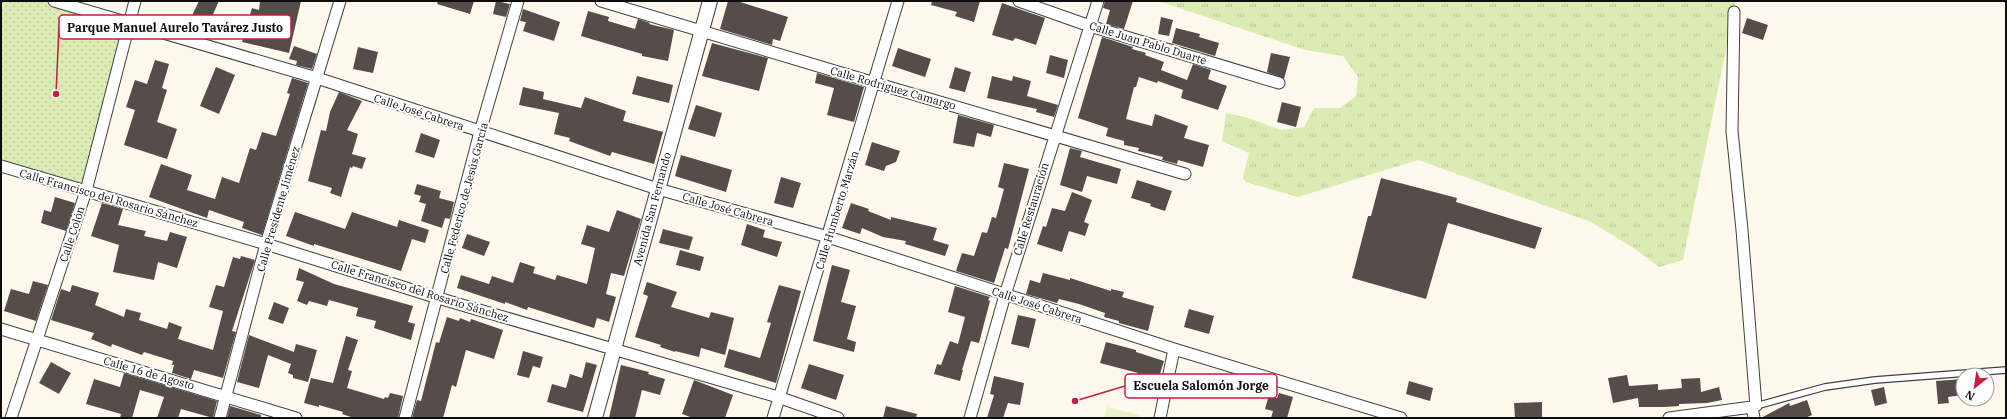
<svg xmlns="http://www.w3.org/2000/svg" width="2007" height="419" viewBox="0 0 2007 419" font-family="'IBM Plex Serif',serif">
  <style>
    .grass { fill: url(#grass-tufts) }
    .park { fill: url(#park-dots) }
    .pitch { fill: #eaf2c7 }
    .building { fill: #564c49 }
    .lines { fill: none; stroke-linecap: round; stroke-linejoin: round }
    .service-casing { stroke: #404040; stroke-width: 8 }
    .minor-casing { stroke: #404040; stroke-width: 13 }
    .tertiary-casing { stroke: #404040; stroke-width: 16 }
    .service { stroke: #fff; stroke-width: 5.5 }
    .minor { stroke: #fff; stroke-width: 11 }
    .tertiary { stroke: #fff; stroke-width: 14 }
    .labels { text-anchor: middle; stroke-width: 4; stroke-linejoin: round; paint-order: stroke }
    .street-label { font-size: 11px; fill: #0d0d0d; stroke: #fff }
    .leader { fill: none; stroke: #c61d40; stroke-width: 1.5 }
    .callout-dot { fill: #c61d40; stroke: #fff; stroke-width: 1.5 }
    .callout { fill: #fff; stroke: #c61d40; stroke-width: 1.5 }
    .callout-label { font-size: 12px; text-anchor: middle; font-weight: bold; fill: #0d0d0d }
  </style>
  <defs>
    <pattern id="grass-tufts" width="24" height="20" patternUnits="userSpaceOnUse"><rect width="24" height="20" fill="#daecb4"/><path d="M3 7l-1-3M5 7V3M7 7l1-3M15 17l-1-3M17 17v-4M19 17l1-3" fill="none" stroke="#bac99a"/></pattern>
    <pattern id="park-dots" width="8" height="8" patternUnits="userSpaceOnUse"><rect width="8" height="8" fill="#daecb4"/><path d="M2 2h.1M6 6h.1" fill="none" stroke="#bac99a" stroke-width="1.8" stroke-linecap="round"/></pattern>
  </defs>
  <rect width="100%" height="100%" fill="#fff9ed"/>
  <!-- grass -->
  <path class="grass" d="M 1161,1 L 1736,1 L 1683,260 L 1659,267 L 1635,249 L 1591,222 L 1418,160 L 1298,197 L 1246,182 L 1243,178 L 1249,153 L 1222,141 L 1226,113 L 1249,118 L 1281,130 L 1304,127 L 1314,108 L 1340,108 L 1356,96 L 1358,77 L 1343,56 L 1305,50 L 1161,2 Z"/>
  <!-- park -->
  <path class="park" d="M 1,1 L 54,1 L 128,23 L 86,191 L 1,166 Z"/>
  <!-- pitch -->
  <path class="pitch" d="M 1107,407 L 1139,415 L 1139,418 L 1104,418 Z"/>
  <!-- building -->
  <path class="building" d="M 199,1 L 219,1 L 206,30 L 189,22 Z
    M 260,1 L 301,1 L 289,53 L 242,42 L 252,8 L 259,10 Z
    M 438,1 L 474,1 L 470,14 L 437,4 Z
    M 496,1 L 510,4 L 506,17 L 493,14 Z
    M 728,1 L 737,1 L 788,17 L 780,41 L 773,39 L 772,45 L 720,29 Z
    M 932,1 L 980,1 L 974,22 L 955,16 L 957,12 L 931,5 Z
    M 1105,1 L 1133,1 L 1124,29 L 1106,24 L 1110,10 L 1103,8 Z
    M 1002,3 L 1045,18 L 1036,45 L 1015,38 L 1013,41 L 992,35 Z
    M 523,9 L 560,22 L 554,41 L 523,31 L 526,22 L 520,21 Z
    M 588,11 L 609,17 L 608,21 L 635,29 L 638,19 L 650,23 L 649,24 L 674,30 L 668,61 L 642,56 L 642,54 L 581,36 Z
    M 1161,17 L 1173,20 L 1169,36 L 1158,34 Z
    M 1747,18 L 1768,25 L 1763,40 L 1742,33 Z
    M 1176,28 L 1200,34 L 1199,37 L 1219,43 L 1215,56 L 1172,43 Z
    M 1102,37 L 1133,47 L 1132,49 L 1146,53 L 1145,55 L 1164,62 L 1161,70 L 1187,80 L 1193,64 L 1211,70 L 1208,79 L 1227,86 L 1218,110 L 1181,98 L 1183,90 L 1158,81 L 1157,83 L 1139,77 L 1136,87 L 1134,87 L 1126,119 L 1152,126 L 1155,114 L 1188,126 L 1184,138 L 1209,145 L 1203,167 L 1178,160 L 1177,164 L 1162,160 L 1163,157 L 1138,151 L 1139,148 L 1124,145 L 1124,141 L 1106,136 L 1108,128 L 1078,118 Z
    M 712,43 L 768,58 L 759,91 L 702,76 Z
    M 294,46 L 317,54 L 312,69 L 296,65 L 297,61 L 289,59 Z
    M 358,47 L 378,52 L 373,73 L 353,69 Z
    M 898,48 L 931,59 L 925,77 L 892,66 Z
    M 1271,53 L 1290,57 L 1284,79 L 1267,72 Z
    M 1050,55 L 1068,60 L 1064,78 L 1046,73 Z
    M 155,60 L 169,64 L 162,88 L 167,90 L 157,122 L 177,129 L 167,159 L 124,145 L 135,110 L 126,107 L 135,80 L 147,84 Z
    M 216,67 L 235,75 L 219,114 L 200,106 Z
    M 955,67 L 971,72 L 965,92 L 949,88 Z
    M 817,73 L 864,87 L 854,122 L 827,115 L 834,88 L 815,83 Z
    M 637,76 L 673,85 L 669,103 L 632,94 Z
    M 992,76 L 1012,81 L 1013,76 L 1031,81 L 1027,96 L 1058,105 L 1054,117 L 1036,112 L 1037,109 L 987,98 Z
    M 292,78 L 308,83 L 262,235 L 242,228 L 244,222 L 209,210 L 207,218 L 149,197 L 161,164 L 192,175 L 187,190 L 215,199 L 222,177 L 239,183 L 250,148 L 256,150 L 262,132 L 276,136 L 290,94 L 287,93 Z
    M 523,87 L 544,92 L 543,99 L 581,108 L 585,97 L 626,111 L 623,121 L 663,132 L 654,164 L 612,152 L 610,156 L 569,141 L 570,138 L 554,134 L 559,113 L 519,105 Z
    M 339,92 L 362,101 L 347,130 L 358,134 L 352,154 L 366,158 L 362,169 L 353,166 L 352,168 L 350,167 L 341,197 L 330,193 L 332,188 L 308,181 L 321,130 L 326,131 L 330,112 Z
    M 1282,102 L 1301,107 L 1296,127 L 1277,122 Z
    M 696,105 L 722,113 L 715,137 L 688,129 Z
    M 958,115 L 994,125 L 991,137 L 977,133 L 974,147 L 953,143 Z
    M 421,133 L 440,140 L 434,158 L 415,152 Z
    M 872,142 L 900,151 L 896,162 L 886,166 L 884,171 L 865,165 Z
    M 1070,148 L 1082,151 L 1080,157 L 1121,169 L 1117,184 L 1087,176 L 1082,192 L 1060,185 Z
    M 681,155 L 732,170 L 726,192 L 675,176 Z
    M 1004,163 L 1029,169 L 1008,249 L 1005,248 L 994,283 L 956,271 L 962,253 L 974,256 L 982,232 L 987,233 L 992,217 L 996,218 L 1004,189 L 998,187 Z
    M 781,177 L 801,183 L 793,208 L 774,203 Z
    M 1381,178 L 1457,198 L 1456,202 L 1542,228 L 1535,249 L 1448,223 L 1426,299 L 1352,278 L 1368,216 L 1371,216 Z
    M 1137,180 L 1172,191 L 1165,211 L 1150,206 L 1151,204 L 1131,198 Z
    M 417,184 L 441,191 L 439,198 L 454,202 L 450,219 L 445,218 L 442,228 L 421,221 L 426,204 L 419,202 L 421,196 L 414,194 Z
    M 1072,192 L 1092,200 L 1084,222 L 1089,224 L 1085,236 L 1069,231 L 1062,252 L 1037,244 L 1043,226 L 1046,227 L 1052,208 L 1065,211 Z
    M 55,197 L 75,203 L 66,231 L 41,223 L 44,210 L 51,212 Z
    M 102,203 L 123,209 L 118,225 L 146,231 L 144,236 L 167,241 L 170,232 L 187,237 L 177,268 L 158,262 L 154,280 L 113,272 L 119,245 L 91,236 Z
    M 851,203 L 869,209 L 868,211 L 891,220 L 891,217 L 937,228 L 933,240 L 949,245 L 945,256 L 905,244 L 906,241 L 883,237 L 862,228 L 860,234 L 842,228 Z
    M 617,210 L 641,219 L 624,276 L 611,273 L 606,294 L 616,297 L 609,322 L 597,318 L 594,328 L 528,307 L 527,310 L 505,302 L 505,304 L 457,288 L 461,275 L 489,284 L 492,276 L 513,283 L 520,262 L 535,267 L 533,273 L 555,280 L 557,275 L 587,284 L 595,248 L 581,244 L 587,225 L 609,232 Z
    M 295,212 L 345,229 L 352,212 L 397,227 L 399,220 L 429,230 L 425,243 L 412,239 L 401,271 L 314,244 L 314,246 L 286,236 Z
    M 747,224 L 765,230 L 763,237 L 782,242 L 777,257 L 741,245 Z
    M 663,229 L 693,237 L 689,250 L 659,243 Z
    M 467,234 L 490,242 L 484,256 L 462,248 Z
    M 680,250 L 704,257 L 700,271 L 676,265 Z
    M 241,256 L 255,260 L 232,331 L 236,332 L 223,378 L 194,370 L 191,379 L 172,373 L 174,365 L 172,365 L 173,361 L 144,352 L 142,355 L 112,344 L 111,347 L 91,339 L 94,333 L 51,320 L 61,289 L 70,292 L 72,285 L 99,293 L 95,305 L 124,317 L 126,309 L 141,313 L 139,320 L 167,329 L 169,322 L 182,327 L 178,339 L 213,350 L 223,311 L 209,307 L 216,285 L 224,287 L 233,257 L 240,259 Z
    M 832,265 L 850,270 L 841,302 L 856,306 L 847,339 L 856,342 L 854,352 L 813,341 Z
    M 299,268 L 334,284 L 413,306 L 408,322 L 415,324 L 411,340 L 374,328 L 376,321 L 356,316 L 358,308 L 329,300 L 327,306 L 309,301 L 307,305 L 297,301 L 304,282 L 296,280 Z
    M 1043,273 L 1070,280 L 1070,278 L 1111,291 L 1111,289 L 1124,292 L 1122,297 L 1154,306 L 1148,331 L 1119,323 L 1119,321 L 1104,317 L 1105,313 L 1079,304 L 1059,299 L 1057,303 L 1026,294 L 1030,280 L 1040,283 Z
    M 33,281 L 48,285 L 36,321 L 4,311 L 11,289 L 29,294 Z
    M 647,282 L 677,292 L 671,307 L 709,318 L 711,312 L 734,318 L 725,355 L 701,348 L 699,357 L 675,351 L 675,352 L 660,347 L 661,345 L 635,337 L 648,296 L 643,294 Z
    M 779,285 L 801,291 L 776,383 L 724,367 L 729,349 L 760,358 L 771,323 L 767,322 Z
    M 955,286 L 990,297 L 988,300 L 990,301 L 979,343 L 971,341 L 962,370 L 963,370 L 960,381 L 934,374 L 937,364 L 941,365 L 950,341 L 958,344 L 965,317 L 948,312 Z
    M 274,302 L 289,308 L 283,324 L 268,319 Z
    M 1189,309 L 1214,316 L 1209,334 L 1184,327 Z
    M 1018,315 L 1036,319 L 1029,348 L 1011,344 Z
    M 447,317 L 459,321 L 460,318 L 470,322 L 471,319 L 503,330 L 494,359 L 466,350 L 456,387 L 452,385 L 443,418 L 412,418 L 417,400 L 421,401 L 436,342 L 439,343 Z
    M 249,335 L 294,352 L 296,344 L 317,350 L 308,382 L 293,378 L 293,375 L 288,373 L 291,364 L 268,355 L 259,388 L 237,382 Z
    M 346,336 L 358,340 L 348,370 L 352,371 L 347,388 L 384,399 L 385,397 L 388,398 L 390,393 L 403,396 L 398,418 L 354,418 L 342,414 L 343,412 L 319,405 L 319,407 L 304,403 L 311,378 L 333,383 Z
    M 1106,342 L 1136,350 L 1136,352 L 1164,361 L 1153,396 L 1133,390 L 1138,373 L 1100,363 Z
    M 523,351 L 543,357 L 540,368 L 533,366 L 529,378 L 517,375 Z
    M 51,362 L 71,373 L 59,394 L 39,383 Z
    M 586,362 L 597,365 L 583,412 L 547,402 L 552,384 L 566,388 L 570,374 L 582,378 Z
    M 809,364 L 844,375 L 836,400 L 801,388 Z
    M 621,365 L 649,372 L 648,374 L 665,379 L 660,395 L 642,390 L 635,418 L 609,418 Z
    M 124,373 L 217,401 L 213,418 L 181,409 L 178,418 L 157,418 L 164,397 L 140,390 L 132,418 L 120,418 L 121,414 L 86,404 L 94,379 L 120,387 Z
    M 1627,375 L 1629,386 L 1658,384 L 1658,390 L 1682,388 L 1681,379 L 1700,378 L 1701,392 L 1719,387 L 1722,400 L 1707,403 L 1679,404 L 1679,406 L 1664,407 L 1639,407 L 1638,398 L 1613,403 L 1608,378 Z
    M 994,376 L 1024,383 L 1020,405 L 1008,403 L 1003,418 L 987,418 L 994,395 L 990,394 Z
    M 1963,379 L 1963,395 L 1948,397 L 1949,403 L 1938,404 L 1936,381 Z
    M 694,380 L 733,395 L 725,418 L 693,418 L 682,414 Z
    M 1409,381 L 1433,388 L 1430,401 L 1406,394 Z
    M 1884,387 L 1887,403 L 1875,406 L 1871,390 Z
    M 1279,393 L 1293,397 L 1287,418 L 1271,418 L 1273,411 L 1265,409 L 1269,395 L 1277,398 Z
    M 1807,400 L 1812,415 L 1805,418 L 1761,418 L 1789,403 L 1790,406 Z
    M 1542,402 L 1542,418 L 1515,418 L 1514,403 Z
    M 230,406 L 261,415 L 261,418 L 227,418 Z
    M 886,406 L 917,414 L 916,418 L 883,418 Z"/>
  <g class="lines">
    <defs>
      <path id="service" d="M 1756,406 L 1825,387 L 1875,380 L 2006,370"/>
      <path id="minor" d="M 54,1 L 317,78 L 658,189 L 828,237 L 1174,349 L 1401,418
        M 601,1 L 875,83 L 1185,174
        M 1019,1 L 1090,26 L 1279,83
        M 1734,12 L 1732,131 L 1742,230 L 1756,406
        M 1,166 L 266,244 L 438,298 L 778,397 L 838,418
        M 1,329 L 296,418
        M 11,418 L 86,191 L 135,1
        M 220,418 L 266,244 L 340,1
        M 405,418 L 480,132 L 518,1
        M 773,418 L 898,1
        M 970,418 L 1005,295 L 1098,1
        M 1160,418 L 1174,349
        M 1669,418 L 1752,407 L 1754,418"/>
      <path id="tertiary" d="M 595,418 L 710,1"/>
    </defs>
    <!-- service casing -->
    <use href="#service" class="service-casing"/>
    <!-- minor casing -->
    <use href="#minor" class="minor-casing"/>
    <!-- tertiary casing -->
    <use href="#tertiary" class="tertiary-casing"/>
    <!-- service -->
    <use href="#service" class="service"/>
    <!-- minor -->
    <use href="#minor" class="minor"/>
    <!-- tertiary -->
    <use href="#tertiary" class="tertiary"/>
  </g>
  <g class="labels">
    <!-- street labels -->
    <g class="street-label">
      <text transform="translate(1148 43) rotate(17)" y="4">Calle Juan Pablo Duarte</text>
      <text transform="translate(893 88) rotate(16)" y="4">Calle Rodríguez Camargo</text>
      <text transform="translate(419 112) rotate(18)" y="4">Calle José Cabrera</text>
      <text transform="translate(109 198) rotate(16)" y="4">Calle Francisco del Rosario Sánchez</text>
      <text transform="translate(464 198) rotate(-75)" y="4">Calle Federico de Jesús García</text>
      <text transform="translate(278 209) rotate(-74)" y="4">Calle Presidente Jiménez</text>
      <text transform="translate(652 209) rotate(-75)" y="4">Avenida San Fernando</text>
      <text transform="translate(728 209) rotate(16)" y="4">Calle José Cabrera</text>
      <text transform="translate(1031 209) rotate(-73)" y="4">Calle Restauración</text>
      <text transform="translate(837 210) rotate(-73)" y="4">Calle Humberto Marzán</text>
      <text transform="translate(72 234) rotate(-72)" y="4">Calle Colón</text>
      <text transform="translate(420 291) rotate(17)" y="4">Calle Francisco del Rosario Sánchez</text>
      <text transform="translate(1037 305) rotate(18)" y="4">Calle José Cabrera</text>
      <text transform="translate(149 373) rotate(16)" y="4">Calle 16 de Agosto</text>
    </g>
  </g>
  <!-- callouts -->
  <path class="leader" d="M56 94L59 27M1075 401L1125 386"/>
  <g class="callout-dot">
    <circle cx="56" cy="94" r="4"/>
    <circle cx="1075" cy="401" r="4"/>
  </g>
  <g class="callout">
    <rect x="59" y="15" width="232" height="24" rx="4"/>
    <rect x="1125" y="374" width="152" height="24" rx="4"/>
  </g>
  <g class="callout-label">
    <text x="175" y="32">Parque Manuel Aurelo Tavárez Justo</text>
    <text x="1201" y="390">Escuela Salomón Jorge</text>
  </g>
  <!-- border -->
  <rect width="2007" height="419" fill="none" stroke="#0d0d0d" stroke-width="4"/>
  <!-- north arrow -->
  <g transform="translate(1975 387) rotate(210)"><circle r="19" fill="#ffffff" stroke="#9e9e9e"/>
  <path d="M0-3L7 15L0 10L-7 15Z" fill="#c61d40"/>
  <text y="-6" font-size="11" font-weight="bold" text-anchor="middle" fill="#0d0d0d">N</text>
  </g>
</svg>
